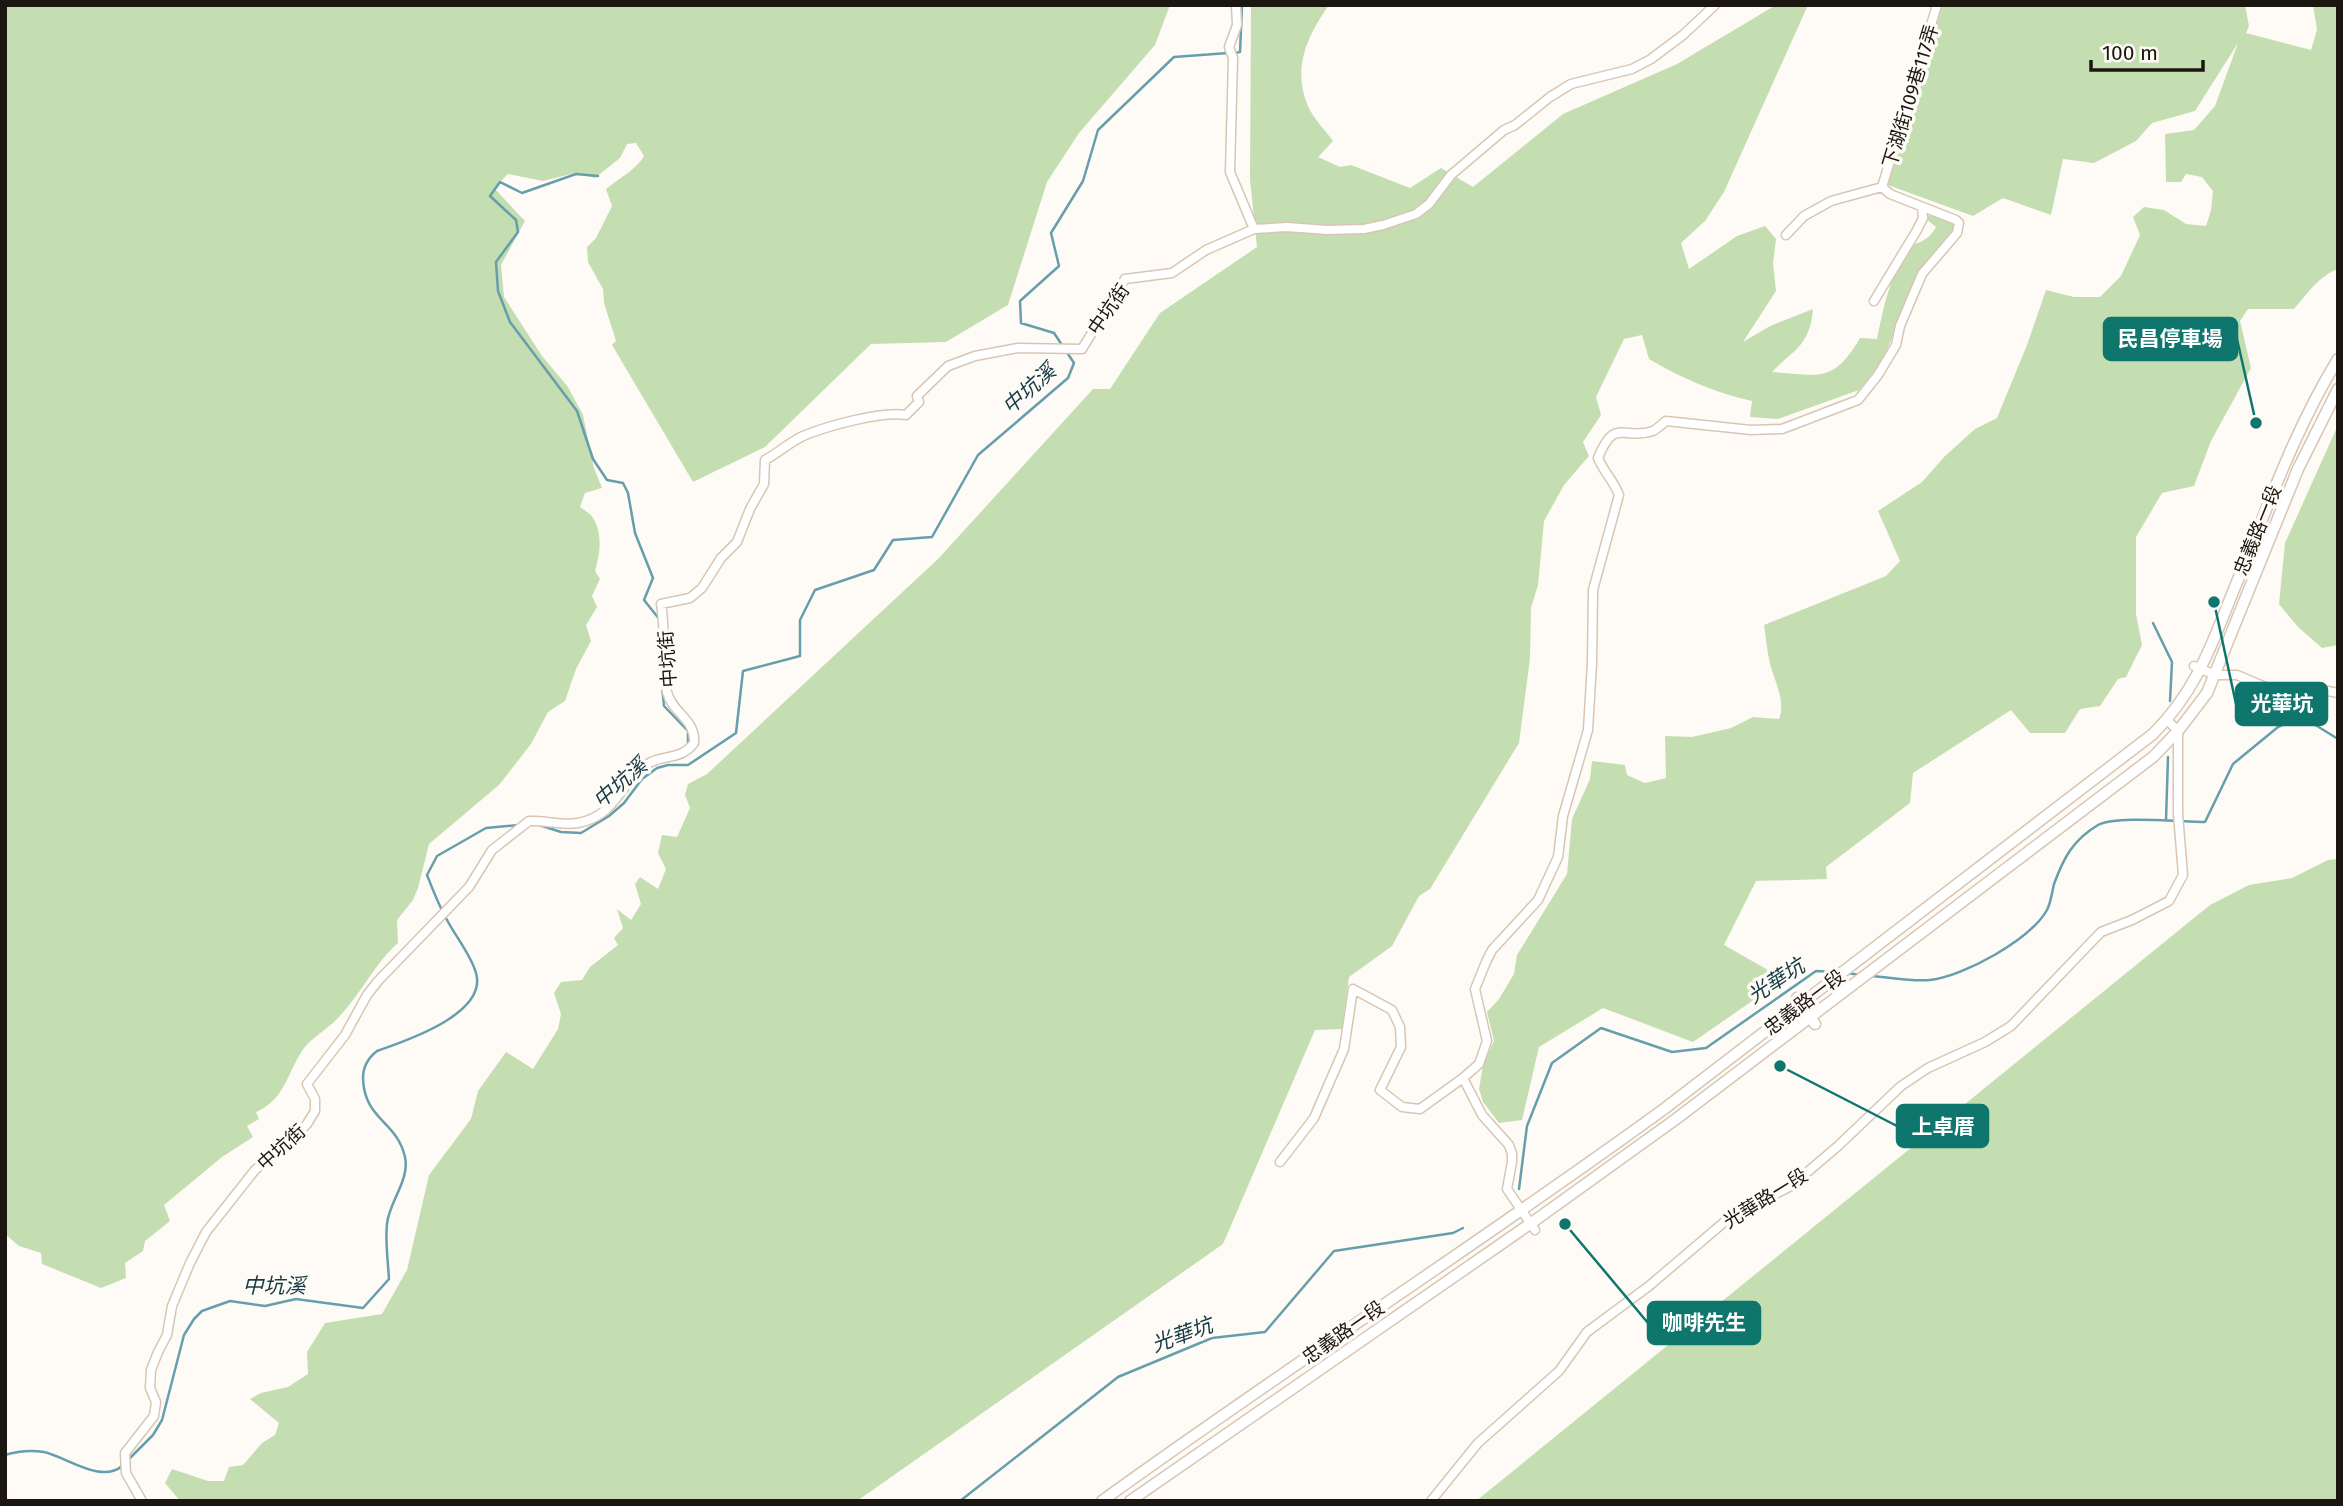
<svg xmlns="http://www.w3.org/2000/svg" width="2343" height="1506" viewBox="0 0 2343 1506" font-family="'Fira Sans','Noto Sans TC',sans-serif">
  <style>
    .green { fill: #c4deb1 }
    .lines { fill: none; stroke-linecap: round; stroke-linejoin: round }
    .stream { stroke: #679eab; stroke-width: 2.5 }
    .minor-casing { stroke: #d8c6b4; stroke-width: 11 }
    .major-casing { stroke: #d8c6b4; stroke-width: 13 }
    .minor { stroke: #fff; stroke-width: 8 }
    .major { stroke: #fff; stroke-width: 10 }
    .labels { text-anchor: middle; stroke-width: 7; stroke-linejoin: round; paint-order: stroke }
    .street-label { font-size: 19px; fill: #1c1610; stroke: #fefbf7 }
    .water-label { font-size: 21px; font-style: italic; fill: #143a44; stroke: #fefbf7 }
    .leader { fill: none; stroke: #0f766e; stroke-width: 2.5 }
    .callout-dot { fill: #0f766e; stroke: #fefbf7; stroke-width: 2.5 }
    .callout { fill: #0f766e; stroke: #0f766e; stroke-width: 2.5 }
    .callout-label { font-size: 21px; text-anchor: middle; font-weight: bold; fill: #fff }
  </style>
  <rect width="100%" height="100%" fill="#fefbf7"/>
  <!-- green -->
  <path class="green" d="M 5,5 L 1170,5 L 1155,45 L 1079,133 L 1047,182 L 1008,305 L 946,342 L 871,344 L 765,447 L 693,482 L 612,345 L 616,341 L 604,303 L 603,289 L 588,262 L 587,247 L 596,238 L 612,206 L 606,189 C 618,179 637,169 644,156 L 636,143 L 627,144 L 620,158 L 595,178 L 575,173 L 543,181 L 508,174 L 494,188 L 525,221 L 501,265 L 504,297 L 542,356 L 568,387 L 583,415 L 594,468 L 602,488 L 585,493 L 580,507 C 584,510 591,514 593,518 C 603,534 600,554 595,571 L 600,579 L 592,596 L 597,607 L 586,625 L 591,641 L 576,669 L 565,701 L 548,712 L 531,744 L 499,785 L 429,844 L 418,888 L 413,900 L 397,920 L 398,943 C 374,964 360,996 337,1019 C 327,1029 313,1037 304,1048 C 287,1072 286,1099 256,1112 L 259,1119 L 247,1126 L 253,1137 L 222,1157 L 164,1205 L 170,1221 L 145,1241 L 143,1251 L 125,1263 L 126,1278 L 101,1288 L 42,1264 L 41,1253 L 19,1246 L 5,1234 Z
    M 1251,5 L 1329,5 C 1307,36 1292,69 1308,106 C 1313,118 1325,130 1333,141 L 1318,157 L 1340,167 L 1351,165 L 1410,188 L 1441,168 L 1473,187 L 1563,114 L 1677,64 L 1776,5 L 1808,5 L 1724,192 L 1705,221 L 1681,243 L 1689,269 L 1737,236 L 1765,226 L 1776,239 L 1773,263 L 1776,291 L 1743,342 L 1770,326 L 1813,309 C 1810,346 1794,349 1772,372 C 1820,375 1833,384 1860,338 L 1877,339 C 1883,308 1890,277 1907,250 C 1914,241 1926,245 1936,227 L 1926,219 L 1931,213 L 1955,223 L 1951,237 L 1918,273 L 1883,360 L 1859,390 L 1778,419 L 1750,417 L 1752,401 C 1716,393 1681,378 1649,359 L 1642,335 L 1624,339 L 1596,397 L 1601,415 L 1583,442 L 1589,456 L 1564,485 L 1544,521 L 1538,585 L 1531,608 L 1530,658 L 1519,743 L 1430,889 L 1419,896 L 1392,946 L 1349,977 L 1342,1029 L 1315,1030 L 1223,1244 L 857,1501 L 180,1501 L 165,1483 L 172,1469 L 208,1481 L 224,1481 L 229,1467 L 243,1465 L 262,1443 L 275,1435 L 279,1423 L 250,1399 L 261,1393 L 288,1387 L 308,1374 L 307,1352 L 325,1323 L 382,1314 L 407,1270 L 429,1175 L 471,1119 L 478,1091 L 506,1052 L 533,1069 L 558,1029 L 561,1014 L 554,993 L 561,982 L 582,980 L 590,967 L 618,945 L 614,938 L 623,928 L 617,909 L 631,920 L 641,904 L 635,884 L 640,877 L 658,889 L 666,869 L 658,853 L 662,835 L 677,837 L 690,808 L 685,795 L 688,784 L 707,774 L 938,559 L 1093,389 L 1110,389 L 1160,313 L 1257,247 L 1250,180 Z
    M 1941,5 L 2245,5 L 2249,26 L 2246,33 L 2311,50 L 2317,30 L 2313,5 L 2338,5 L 2338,269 C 2320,275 2306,295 2294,309 L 2248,309 L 2240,321 L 2251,368 L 2211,441 L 2194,486 L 2162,493 L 2136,537 L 2136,614 L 2142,645 L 2126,677 L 2118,679 L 2100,706 L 2080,709 L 2065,733 L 2030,733 L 2011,710 L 1913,773 L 1910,803 L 1826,867 L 1827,879 L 1756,881 L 1724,945 L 1784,979 L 1693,1042 L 1603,1008 L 1539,1047 L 1522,1120 L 1499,1123 L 1483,1102 L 1479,1089 L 1483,1065 L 1494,1041 L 1487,1012 L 1499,999 L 1514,974 L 1517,955 L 1567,874 L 1572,819 L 1590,779 L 1592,761 L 1625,765 L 1627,775 L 1645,783 L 1666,778 L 1665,736 L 1692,737 L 1731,728 L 1753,717 L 1779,719 C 1786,702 1775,682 1770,664 C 1767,651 1766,638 1764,625 L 1886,576 L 1900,561 L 1878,511 L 1922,482 L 1945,456 L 1975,429 L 1997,418 L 2027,345 L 2046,290 L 2074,297 L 2100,297 L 2121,276 L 2140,235 L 2133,217 L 2144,207 L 2164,210 L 2186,224 L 2206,226 L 2211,210 L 2213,191 L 2202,177 L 2186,174 L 2181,182 L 2166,182 L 2165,134 L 2194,130 L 2215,106 L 2238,43 L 2195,111 L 2152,123 L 2136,141 L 2094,163 L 2063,159 L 2051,215 L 2003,198 L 1973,216 L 1888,185 Z
    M 2338,425 L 2338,645 L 2322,648 L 2298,627 L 2279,604 L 2285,543 Z
    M 2338,859 L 2338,1501 L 1476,1501 L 2210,905 L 2249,885 L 2292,878 L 2328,860 Z"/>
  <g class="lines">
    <!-- stream -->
    <path class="stream" d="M 1235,53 L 1240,52 L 1242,5
      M 598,176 L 576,174 L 522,193 L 500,182 L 490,196 L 516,220 L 518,232 L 496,262 L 498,291 L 510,322 L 577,411 L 593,459 L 607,480 L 623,483 L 628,493 L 635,533 L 653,578 L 644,600 L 660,620
      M 2153,623 L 2172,662 L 2170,701
      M 660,637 L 659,654 L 662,679
      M 662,686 L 664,706 L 688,731 L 688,747
      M 2166,820 L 2168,757
      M 539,825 L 561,832 L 581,833 L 609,816 L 624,803 L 642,779 L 657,768 L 668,765 L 688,765 L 736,733 L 743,671 L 800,656 L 800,620 L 815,590 L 874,570 L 893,540 L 932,537 L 978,455 L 1068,378 L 1074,363 L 1054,333 L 1021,323 L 1020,301 L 1059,266 L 1051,233 L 1083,181 L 1098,130 L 1174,57 L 1228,53
      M 1846,973 L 1861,975
      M 1871,976 C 1889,977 1911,982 1930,980 C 1964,976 2030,940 2047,910 C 2051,902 2052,892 2054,884 C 2064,857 2073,840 2098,825 C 2116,815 2181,822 2205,822 L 2233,764 L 2278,727 L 2296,719 L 2309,721 L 2338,739
      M 1519,1189 L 1527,1126 L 1552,1063 L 1601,1028 L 1672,1052 L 1706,1048 L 1816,971 L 1836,972
      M 5,1455 C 18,1451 31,1450 44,1452 C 67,1457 101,1484 122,1466
      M 127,1461 L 153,1435 L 162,1420 L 184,1335 L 194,1319 L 202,1311 L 230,1301 L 265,1306 L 296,1299 L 363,1308 L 389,1279 C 388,1261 385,1242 387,1224 C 389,1202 410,1180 405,1157 C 397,1121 364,1120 363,1078 C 363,1067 368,1058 377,1051 C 405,1041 488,1014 476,973 C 471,955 456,937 447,920 C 439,906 433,890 427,875 L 437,856 L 486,828 L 519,825
      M 960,1501 L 1118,1377 L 1212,1338 L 1265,1332 L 1334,1251 L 1453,1233 L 1463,1228"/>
    <defs>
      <path id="minor" d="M 1236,5 L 1237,25 L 1229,47 L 1233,58 L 1230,172 L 1254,229
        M 1882,187 L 1937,5
        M 1786,235 L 1804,216 L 1831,201 L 1882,187
        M 1874,301 L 1917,230 L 1923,218 L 1922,208
        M 2194,666 L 2215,675 L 2237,675 L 2270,689 L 2312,688 L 2338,693
        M 1463,1078 L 1479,1064 L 1487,1041 L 1475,989 L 1486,962 L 1492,950 L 1538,900 L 1558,857 L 1563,816 L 1588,730 L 1592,663 L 1593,590 L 1619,495 C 1614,481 1603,471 1598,458 C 1615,416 1623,441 1653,431 C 1657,429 1662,424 1666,421 L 1751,430 L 1782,429 L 1858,400 L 1878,375 L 1896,345 L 1900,326 L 1922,274 L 1957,233 L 1959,223 L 1956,220 L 1890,194 L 1882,187
        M 1280,1162 L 1314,1118 L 1344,1049 L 1353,989 L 1392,1010 L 1400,1027 L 1401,1047 L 1380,1090 L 1402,1107 L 1420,1109 L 1463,1078 L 1482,1115 L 1509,1145 L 1512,1154 L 1512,1162 L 1507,1189 L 1535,1230
        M 142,1501 L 126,1473 L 125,1453 L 154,1416 L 156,1402 L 150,1388 L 151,1370 L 158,1352 L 167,1335 L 172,1306 L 190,1263 L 206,1232 L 255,1170 L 284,1146 L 307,1124 L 315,1111 L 315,1099 L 307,1084 L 345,1035 L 367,995 L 378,981 L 469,887 L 492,850 L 529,821 C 545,820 562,826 578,823 C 618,816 623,776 651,762 C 667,755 682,759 694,743 C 696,719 672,713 667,692 C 662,663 666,633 661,604 L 690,598 L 702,588 L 721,558 L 737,542 L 750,509 L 764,484 L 765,460 C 778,453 790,442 803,436 C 827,426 881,411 906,415 L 919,402 L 917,396 L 948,366 L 975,356 L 1018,348 L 1082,349 L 1125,279 L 1172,273 L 1206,250 L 1254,229 L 1287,227 L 1327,230 L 1364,229 L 1383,225 L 1416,214 L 1429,204 L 1451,175 L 1504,130 L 1515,125 L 1550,97 L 1571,84 L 1632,69 L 1651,59 L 1683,35 L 1715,5
        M 1431,1501 L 1478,1443 L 1559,1371 L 1587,1332 L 1649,1286 L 1729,1218 L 1791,1186 L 1838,1146 L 1901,1086 L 1928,1068 L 1985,1042 L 2011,1026 L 2101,932 L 2132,920 L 2169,901 L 2183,875 L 2178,814 L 2178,731 L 2167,720"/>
      <path id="major" d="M 1797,998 L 1815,1024
        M 1102,1501 C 1287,1367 1480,1243 1664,1109 L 2153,734 C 2199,688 2213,640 2237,582 C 2268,506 2295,429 2338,359
        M 1130,1501 L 1530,1224 L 1676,1119 L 2153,757 L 2178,731 L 2207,693 L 2298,469 L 2338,389"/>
    </defs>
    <!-- minor casing -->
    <use href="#minor" class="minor-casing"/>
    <!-- major casing -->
    <use href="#major" class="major-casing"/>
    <!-- minor -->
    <use href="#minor" class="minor"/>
    <!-- major -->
    <use href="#major" class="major"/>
  </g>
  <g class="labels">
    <!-- street labels -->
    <g class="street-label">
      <text transform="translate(1910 96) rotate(-73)" y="7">下湖街109巷117弄</text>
      <text transform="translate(1108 309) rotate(-55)" y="7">中坑街</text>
      <text transform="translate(2257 530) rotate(-68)" y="7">忠義路一段</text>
      <text transform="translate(667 659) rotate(-94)" y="7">中坑街</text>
      <text transform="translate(1804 1002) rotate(-37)" y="7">忠義路一段</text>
      <text transform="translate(281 1147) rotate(-42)" y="7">中坑街</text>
      <text transform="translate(1765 1198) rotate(-32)" y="7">光華路一段</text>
      <text transform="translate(1343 1332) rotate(-35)" y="7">忠義路一段</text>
    </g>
    <!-- water labels -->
    <g class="water-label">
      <text transform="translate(1029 389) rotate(-42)" y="7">中坑溪</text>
      <text transform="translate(620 783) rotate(-41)" y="7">中坑溪</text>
      <text transform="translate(1776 981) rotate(-33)" y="7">光華坑</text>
      <text x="274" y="1293">中坑溪</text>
      <text transform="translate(1182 1335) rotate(-20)" y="7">光華坑</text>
    </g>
  </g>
  <!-- callouts -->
  <path class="leader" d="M2256 423L2237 339M2214 602L2236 704M1780 1066L1897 1126M1565 1224L1648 1323"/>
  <g class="callout-dot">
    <circle cx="2256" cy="423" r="7"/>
    <circle cx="2214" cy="602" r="7"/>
    <circle cx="1780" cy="1066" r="7"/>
    <circle cx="1565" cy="1224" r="7"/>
  </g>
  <g class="callout">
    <rect x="2104" y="318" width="133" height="42" rx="7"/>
    <rect x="2236" y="683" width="91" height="42" rx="7"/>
    <rect x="1897" y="1105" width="91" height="42" rx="7"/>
    <rect x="1648" y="1302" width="112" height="42" rx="7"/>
  </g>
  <g class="callout-label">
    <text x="2170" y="346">民昌停車場</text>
    <text x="2282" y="711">光華坑</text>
    <text x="1943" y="1134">上卓厝</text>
    <text x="1704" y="1330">咖啡先生</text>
  </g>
  <!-- border -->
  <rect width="2343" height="1506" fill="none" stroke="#1c1610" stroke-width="14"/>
  <!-- scale -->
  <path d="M2091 60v10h112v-10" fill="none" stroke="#1c1610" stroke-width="3.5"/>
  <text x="2102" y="60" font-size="21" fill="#1c1610" stroke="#fefbf7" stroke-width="5" paint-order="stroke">100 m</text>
</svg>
